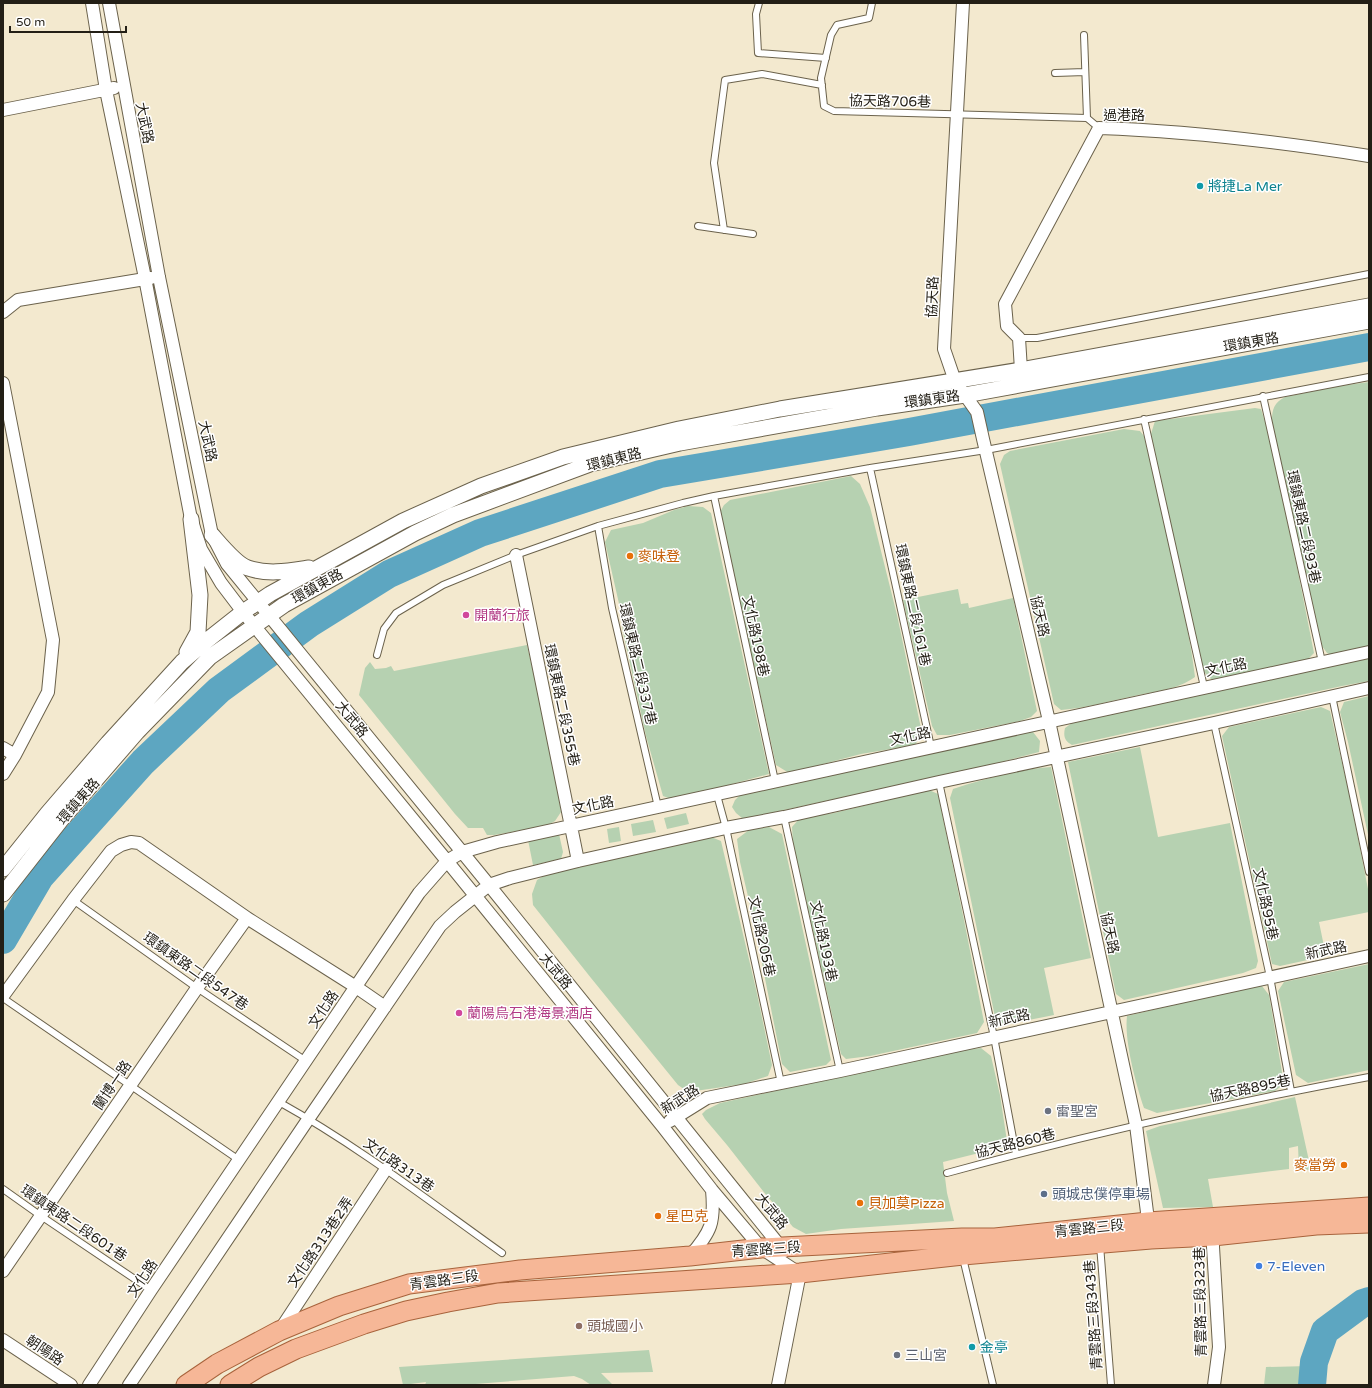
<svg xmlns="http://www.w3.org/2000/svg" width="1372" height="1388" viewBox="0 0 1372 1388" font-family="'Varela Round','Noto Sans TC',sans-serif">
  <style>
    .green { fill: #b6d1b1 }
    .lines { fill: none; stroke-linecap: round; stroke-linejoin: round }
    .river { stroke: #5da6c1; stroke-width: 28 }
    .service-casing { stroke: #6b624c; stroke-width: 8 }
    .minor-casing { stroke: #6b624c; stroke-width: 14 }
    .tertiary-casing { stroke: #6b624c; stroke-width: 17 }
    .primary-casing { stroke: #a8633c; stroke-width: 21 }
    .service { stroke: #fff; stroke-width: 6 }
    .minor { stroke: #fff; stroke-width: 12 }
    .tertiary { stroke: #fff; stroke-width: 15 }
    .primary { stroke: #f6b797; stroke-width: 19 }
    .culture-dot { fill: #0f9aa8; stroke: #fff; stroke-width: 1.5 }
    .food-dot { fill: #e8710a; stroke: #fff; stroke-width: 1.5 }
    .hotel-dot { fill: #d1479c; stroke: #fff; stroke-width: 1.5 }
    .worship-dot { fill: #6b7280; stroke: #fff; stroke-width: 1.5 }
    .service-dot { fill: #5c6f8a; stroke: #fff; stroke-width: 1.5 }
    .shop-dot { fill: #3f7fe0; stroke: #fff; stroke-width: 1.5 }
    .education-dot { fill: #8d6e63; stroke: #fff; stroke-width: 1.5 }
    .labels { text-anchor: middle; stroke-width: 3; stroke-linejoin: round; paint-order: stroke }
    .street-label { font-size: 14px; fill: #231f16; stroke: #fff }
    .culture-label { font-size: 14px; fill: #0d838f; stroke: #fff; text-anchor: start }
    .food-label { font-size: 14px; fill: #c56008; stroke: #fff; text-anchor: start }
    .hotel-label { font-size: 14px; fill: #b23c85; stroke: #fff; text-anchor: start }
    .worship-label { font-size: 14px; fill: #5b616d; stroke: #fff; text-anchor: start }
    .service-label { font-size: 14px; fill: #4e5e75; stroke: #fff; text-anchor: start }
    .shop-label { font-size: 14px; fill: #366cbe; stroke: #fff; text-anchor: start }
    .education-label { font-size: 14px; fill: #785e54; stroke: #fff; text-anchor: start }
  </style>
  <rect width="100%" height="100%" fill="#f3e9cf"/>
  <!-- green -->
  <path class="green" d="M 1369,382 L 1369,648 L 1333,656 L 1327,653 L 1322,646 L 1272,421 C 1272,409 1274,403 1285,397 L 1340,386 Z
    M 1255,408 L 1261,409 L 1266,425 L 1296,562 L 1314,653 L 1307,660 L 1212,680 L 1204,672 L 1150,437 L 1155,421 Z
    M 1124,429 L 1140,431 L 1144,436 C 1155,482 1165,527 1175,573 C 1183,607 1191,642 1195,677 C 1177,690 1155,691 1134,696 C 1110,701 1086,708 1061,710 L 1054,704 L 1000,464 L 1004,455 L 1010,451 Z
    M 851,476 L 860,484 L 870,507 L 897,615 L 922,733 L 915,745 L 861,754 L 789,773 L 776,765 L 720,512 L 724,505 L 730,500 Z
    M 688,506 L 703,507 L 711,513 L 769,774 L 674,800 L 663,796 L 646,736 L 623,632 L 620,608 L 605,542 L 611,530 L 643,523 L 674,510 Z
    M 958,589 L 961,604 L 968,603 L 969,608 L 1013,598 L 1037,711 L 1031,717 L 1020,721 L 950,735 L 937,735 L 932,726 L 903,600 Z
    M 527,645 L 550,748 L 561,812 L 555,821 L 546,826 L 494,835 L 487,835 L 483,828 L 468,828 L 455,814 L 359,695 L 365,668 L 370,662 L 375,669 L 386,668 L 391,666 L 394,671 Z
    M 1369,658 L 1369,681 L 1342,686 L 1072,745 C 1065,741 1063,737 1065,728 L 1072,723 Z
    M 1369,696 L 1369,839 L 1348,742 L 1340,712 L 1344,702 Z
    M 1321,707 L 1330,711 L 1349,793 L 1369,894 L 1369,912 L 1319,922 L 1326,956 L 1280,966 L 1272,964 L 1222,736 L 1229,727 Z
    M 1033,732 L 1040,741 L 1039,752 L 986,766 L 752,817 L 742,818 L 736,813 L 732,807 L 735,800 L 740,795 L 1020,734 Z
    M 1140,747 L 1158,837 L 1230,823 L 1258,961 L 1256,968 L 1243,973 L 1124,1000 L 1116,994 L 1068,762 Z
    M 1051,767 L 1091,958 L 1044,968 L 1054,1015 L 1004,1025 L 995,1017 L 950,798 L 953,789 C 983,779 1020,769 1051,767 Z
    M 929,790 L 938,794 L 964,920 L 984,1022 L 977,1033 L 870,1056 L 846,1059 L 841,1054 L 793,843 L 792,827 L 800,818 L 834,813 Z
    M 686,813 L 689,824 L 667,829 L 664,818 Z
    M 653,820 L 656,832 L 633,836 L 631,824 Z
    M 619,827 L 621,841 L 609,843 L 607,829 Z
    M 769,827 L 782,834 L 831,1060 L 826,1065 L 790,1072 L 782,1064 L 753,918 L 740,862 L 737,839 L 749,830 Z
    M 559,834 L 563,852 L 561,859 L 533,865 L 528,840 Z
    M 711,837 L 721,841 L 756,989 L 772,1065 L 768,1076 L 744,1084 L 688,1092 L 678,1085 L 591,978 L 533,905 L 532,894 L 537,880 L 547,874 L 661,849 Z
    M 1369,964 L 1369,1070 L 1308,1083 L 1296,1075 L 1278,991 L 1284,982 Z
    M 1262,986 L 1269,995 L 1284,1084 L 1275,1091 L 1157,1113 L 1144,1108 C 1136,1084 1124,1041 1127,1016 L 1237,990 Z
    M 981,1048 L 991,1056 L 1000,1095 L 1007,1141 L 1007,1147 L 987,1151 L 943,1162 L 947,1193 L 954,1221 L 841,1229 L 806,1234 L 793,1227 L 763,1191 L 727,1145 L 705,1119 L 702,1114 L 706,1110 L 720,1103 L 964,1050 Z
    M 1295,1097 L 1311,1170 L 1299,1169 L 1298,1146 L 1289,1148 L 1289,1169 L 1208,1179 L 1213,1207 L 1163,1208 L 1146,1131 L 1160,1126 L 1248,1108 Z
    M 649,1350 L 653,1372 L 601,1373 L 613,1385 L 591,1385 L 582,1379 L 574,1376 L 463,1385 L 425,1385 L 426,1382 L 403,1385 L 399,1367 Z
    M 1309,1366 L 1306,1385 L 1264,1385 L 1266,1367 Z"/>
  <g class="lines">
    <!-- river -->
    <path class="river" d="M 3,940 L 40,877 L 143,762 L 219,690 L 309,624 L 389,574 L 480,533 L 660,474 L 909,432 L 1369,347
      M 1312,1385 L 1314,1362 L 1325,1331 L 1363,1303 L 1369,1301"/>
    <defs>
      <path id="service" d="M 759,3 L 756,14 L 758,53 L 826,58
        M 872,3 L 869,18 L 837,25 L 831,35 L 821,78 L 824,106 L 834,111 L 1087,118 L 1099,128
        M 1084,35 L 1087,118
        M 1055,73 L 1085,72
        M 698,226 L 753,234
        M 724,230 L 714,163 L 725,80 L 762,74 L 822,85
        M 1019,338 L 1037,338 L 1369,274
        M 1263,396 L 1322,662
        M 1144,419 L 1204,687
        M 870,468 L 931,747
        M 714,496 L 775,781
        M 598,526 L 612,608 L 658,807
        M 377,655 L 384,629 L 396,613 L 443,585 L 516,555 L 598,526 L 683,503 L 714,496 L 870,468 L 986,450 L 1369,377
        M 1332,696 L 1369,872
        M 1214,723 L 1270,977 L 1291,1091
        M 939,782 L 994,1037 L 1016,1154
        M 717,795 L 726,828 L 781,1083
        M 784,817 L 840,1071
        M 73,900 L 197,988 L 306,1061
        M 3,998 L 239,1160
        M 279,1102 C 358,1146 429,1201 502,1253
        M 947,1173 C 1086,1135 1227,1103 1369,1077
        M 3,1189 L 41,1216 L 151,1290
        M 1100,1245 L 1111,1385
        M 963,1258 L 993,1385"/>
      <path id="minor" d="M 92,3 L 106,90 L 145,278 L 191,519 L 201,549 L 221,583 L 243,612 L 447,861 L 663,1127 L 712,1190 L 761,1248 L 799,1273
        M 109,3 L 159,277 L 212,535 L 227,564 L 489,885 L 784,1251
        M 963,3 L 944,349 L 955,381 L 977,412 L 983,439 L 1049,721 L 1136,1125 L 1149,1228
        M 3,110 L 114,88
        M 3,312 L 18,300 L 151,278
        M 1021,370 L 1019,338 L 1007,326 L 1005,304 L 1099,128 C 1189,131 1280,142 1369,156
        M 3,383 L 53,640 L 48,692 L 15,755 L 3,774
        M 516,555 L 578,861
        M 3,748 L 15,755
        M 3,996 L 73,900 L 111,851 L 121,845 L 131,842 L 139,843 L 247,918 L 356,987 L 385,1007
        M 670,1121 L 707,1098 L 840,1071 L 1369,956
        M 1212,1230 L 1219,1347 L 1214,1385
        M 690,1256 C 711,1232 715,1223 712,1190
        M 3,1271 L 197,988 L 247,918
        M 280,1330 L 386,1169
        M 3,1340 L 71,1385
        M 89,1385 L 151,1290 L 419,893 L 447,861 L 462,852 L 497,842 L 1369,652
        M 129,1385 L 309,1118 L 440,926 L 455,912 L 489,885 L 510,878 L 578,861 L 726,828 L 784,817 L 939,782 L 1214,723 L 1369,688
        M 778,1385 L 800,1273"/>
      <path id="tertiary" d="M 212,535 C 220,544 237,565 248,568 C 268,575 289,571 309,568
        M 187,652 L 198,632 L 200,595 L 191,519
        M 3,869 L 47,814 L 108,743 L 182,662 L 205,642 L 243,612 L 270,594 L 403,521 L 481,486 L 563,457 L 679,429 L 780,409 L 1021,370 L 1369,306
        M 3,894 L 61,820 L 137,732 L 210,657 L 284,605 L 415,533 L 453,515 L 590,464 L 680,443 L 877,408 L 965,395 L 1369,321"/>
      <path id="primary" d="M 186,1385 L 217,1364 L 279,1331 L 339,1306 L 409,1284 L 520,1270 L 690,1256 L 761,1248 L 962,1238 L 995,1238 L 1148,1222 L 1369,1207
        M 230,1385 L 259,1367 L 296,1349 L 364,1324 L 406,1311 L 448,1302 L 498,1293 L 800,1273 L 963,1255 L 1151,1239 L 1213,1236 L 1316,1225 L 1369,1223"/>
    </defs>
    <!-- service casing -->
    <use href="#service" class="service-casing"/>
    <!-- minor casing -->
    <use href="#minor" class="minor-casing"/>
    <!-- tertiary casing -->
    <use href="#tertiary" class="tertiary-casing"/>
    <!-- primary casing -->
    <use href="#primary" class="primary-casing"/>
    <!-- service -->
    <use href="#service" class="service"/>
    <!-- minor -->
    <use href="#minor" class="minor"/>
    <!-- tertiary -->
    <use href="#tertiary" class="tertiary"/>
    <!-- primary -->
    <use href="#primary" class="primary"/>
  </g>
  <!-- markers -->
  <g class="culture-dot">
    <circle cx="1200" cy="186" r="4"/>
    <circle cx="972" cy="1347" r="4"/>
  </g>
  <g class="food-dot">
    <circle cx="630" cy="556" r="4"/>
    <circle cx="1344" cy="1165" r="4"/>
    <circle cx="860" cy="1203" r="4"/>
    <circle cx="658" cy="1216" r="4"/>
  </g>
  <g class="hotel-dot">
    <circle cx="466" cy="615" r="4"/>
    <circle cx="459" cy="1013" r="4"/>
  </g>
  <g class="worship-dot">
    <circle cx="1048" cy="1111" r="4"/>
    <circle cx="897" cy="1355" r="4"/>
  </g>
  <circle class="service-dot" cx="1044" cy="1194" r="4"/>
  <circle class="shop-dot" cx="1259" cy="1266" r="4"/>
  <circle class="education-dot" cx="579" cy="1326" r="4"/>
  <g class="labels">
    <!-- street labels -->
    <g class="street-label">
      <text transform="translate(890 101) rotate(1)" y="5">協天路706巷</text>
      <text x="1124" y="120">過港路</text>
      <text transform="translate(145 123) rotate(79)" y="5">大武路</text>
      <text transform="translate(932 297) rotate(-87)" y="5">協天路</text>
      <text transform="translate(1251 342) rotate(-10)" y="5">環鎮東路</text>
      <text transform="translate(932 399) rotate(-8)" y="5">環鎮東路</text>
      <text transform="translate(208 441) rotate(78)" y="5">大武路</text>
      <text transform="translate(614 459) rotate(-14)" y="5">環鎮東路</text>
      <text transform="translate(1304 527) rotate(78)" y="5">環鎮東路二段93巷</text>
      <text transform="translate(317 586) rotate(-29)" y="5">環鎮東路</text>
      <text transform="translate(913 605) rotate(78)" y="5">環鎮東路二段161巷</text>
      <text transform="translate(1040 616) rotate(77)" y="5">協天路</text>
      <text transform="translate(756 636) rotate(78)" y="5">文化路198巷</text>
      <text transform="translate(638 664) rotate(77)" y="5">環鎮東路二段337巷</text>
      <text transform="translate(1226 667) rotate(-12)" y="5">文化路</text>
      <text transform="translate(562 705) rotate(78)" y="5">環鎮東路二段355巷</text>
      <text transform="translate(352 719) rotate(51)" y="5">大武路</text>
      <text transform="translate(910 736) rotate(-12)" y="5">文化路</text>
      <text transform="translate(78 801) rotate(-49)" y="5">環鎮東路</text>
      <text transform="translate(593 805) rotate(-12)" y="5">文化路</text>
      <text transform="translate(1266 904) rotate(78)" y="5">文化路95巷</text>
      <text transform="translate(1110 933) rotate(78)" y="5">協天路</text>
      <text transform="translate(762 936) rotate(78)" y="5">文化路205巷</text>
      <text transform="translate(824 941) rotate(78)" y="5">文化路193巷</text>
      <text transform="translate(1326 950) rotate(-12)" y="5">新武路</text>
      <text transform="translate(196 971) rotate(35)" y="5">環鎮東路二段547巷</text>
      <text transform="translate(556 971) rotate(51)" y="5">大武路</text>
      <text transform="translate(323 1009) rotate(-56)" y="5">文化路</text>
      <text transform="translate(1009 1018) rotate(-12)" y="5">新武路</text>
      <text transform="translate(112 1085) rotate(-56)" y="5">蘭博一路</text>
      <text transform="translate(1250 1088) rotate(-12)" y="5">協天路895巷</text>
      <text transform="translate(680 1099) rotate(-32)" y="5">新武路</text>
      <text transform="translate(1015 1143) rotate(-14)" y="5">協天路860巷</text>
      <text transform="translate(399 1165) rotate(35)" y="5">文化路313巷</text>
      <text transform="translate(772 1211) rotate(51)" y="5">大武路</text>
      <text transform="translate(74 1223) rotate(34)" y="5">環鎮東路二段601巷</text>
      <text transform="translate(1089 1228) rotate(-6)" y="5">青雲路三段</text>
      <text transform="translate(320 1242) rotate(-56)" y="5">文化路313巷2弄</text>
      <text transform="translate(766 1249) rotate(-4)" y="5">青雲路三段</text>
      <text transform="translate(142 1278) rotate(-56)" y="5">文化路</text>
      <text transform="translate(444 1280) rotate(-8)" y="5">青雲路三段</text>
      <text transform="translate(1200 1302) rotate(-91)" y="5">青雲路三段323巷</text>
      <text transform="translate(1093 1315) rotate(-94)" y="5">青雲路三段343巷</text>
      <text transform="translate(45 1350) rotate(34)" y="5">朝陽路</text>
    </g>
    <!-- culture labels -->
    <g class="culture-label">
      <text x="1208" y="191">將捷La Mer</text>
      <text x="980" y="1352">金亭</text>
    </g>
    <!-- food labels -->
    <g class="food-label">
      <text x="638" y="561">麥味登</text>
      <text x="1336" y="1170" text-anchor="end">麥當勞</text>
      <text x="868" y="1208">貝加莫Pizza</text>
      <text x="666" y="1221">星巴克</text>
    </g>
    <!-- hotel labels -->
    <g class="hotel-label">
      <text x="474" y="620">開蘭行旅</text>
      <text x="467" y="1018">蘭陽烏石港海景酒店</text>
    </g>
    <!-- worship labels -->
    <g class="worship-label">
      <text x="1056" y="1116">雷聖宮</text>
      <text x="905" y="1360">三山宮</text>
    </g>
    <!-- service labels -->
    <g class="service-label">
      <text x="1052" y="1199">頭城忠僕停車場</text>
    </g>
    <!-- shop labels -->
    <g class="shop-label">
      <text x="1267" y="1271">7-Eleven</text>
    </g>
    <!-- education labels -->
    <g class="education-label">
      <text x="587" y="1331">頭城國小</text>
    </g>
  </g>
  <!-- border -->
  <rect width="1372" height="1388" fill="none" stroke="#231f16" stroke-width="8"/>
  <!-- scale -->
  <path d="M10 26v6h116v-6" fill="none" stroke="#231f16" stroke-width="2"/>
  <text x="16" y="26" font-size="12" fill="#231f16" stroke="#ffffff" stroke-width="3" paint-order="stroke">50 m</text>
</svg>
